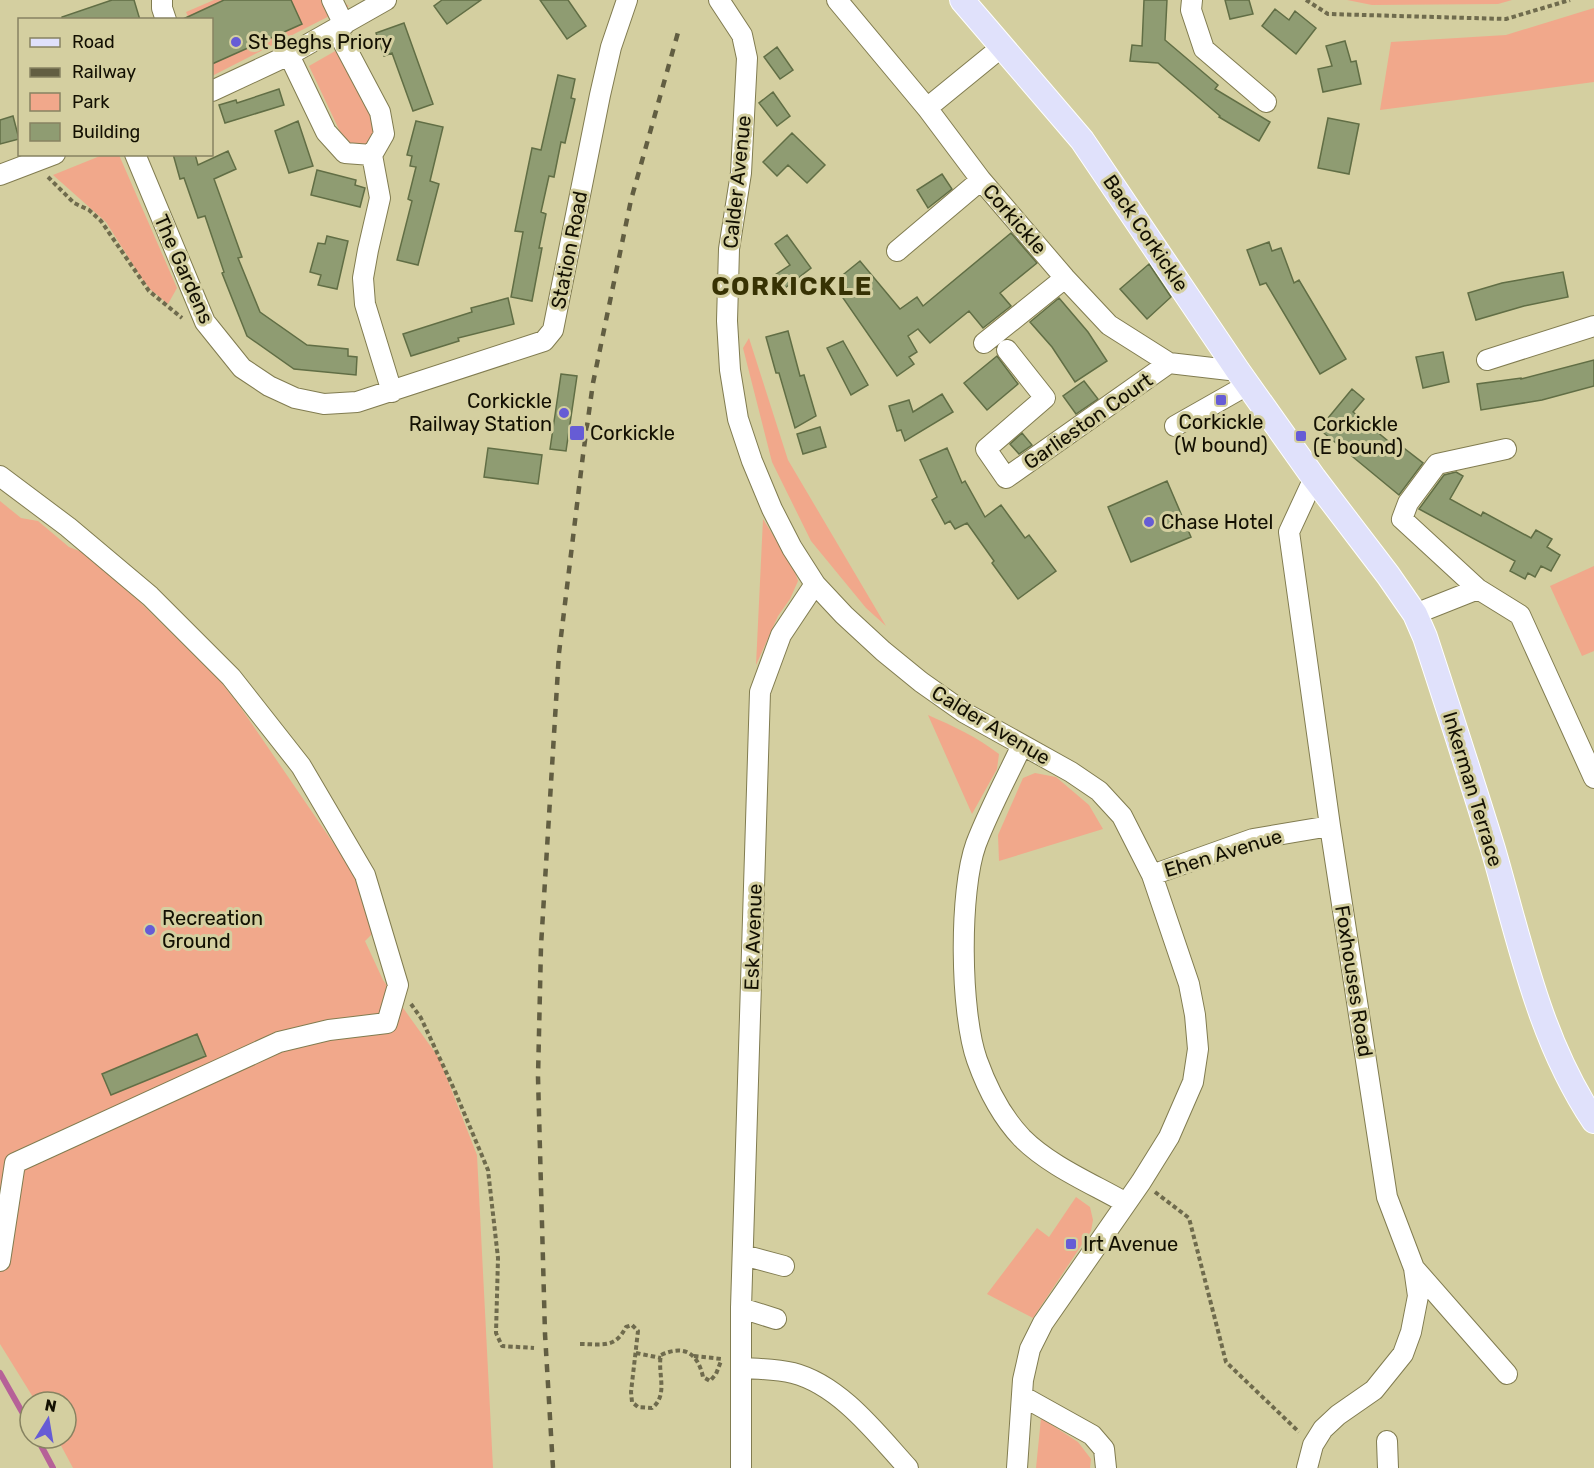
<svg xmlns="http://www.w3.org/2000/svg" width="1594" height="1468" viewBox="0 0 1594 1468" font-family="Rubik,sans-serif">
  <style>
    .green { fill: #f1a88b }
    .lines { fill: none; stroke-linecap: round; stroke-linejoin: round }
    .stream { stroke: #b66198; stroke-width: 6 }
    .building { fill: #8f9c72; stroke: #616e45; stroke-width: 1.5 }
    .minor-casing { stroke: #817c50; stroke-width: 22 }
    .major-casing { stroke: #fff; stroke-width: 26 }
    .path { stroke: #6f6b4d; stroke-width: 4; stroke-dasharray: 4.5 3; stroke-linecap: butt }
    .minor { stroke: #fff; stroke-width: 20 }
    .major { stroke: #e0e1fb; stroke-width: 24 }
    .rail { stroke: #625e42; stroke-width: 4.5; stroke-dasharray: 8 8; stroke-linecap: butt }
    .poi-dot { fill: #665cd5; stroke: #d4cfa0; stroke-width: 2 }
    .labels { text-anchor: middle; stroke-width: 6; stroke-linejoin: round; paint-order: stroke }
    .poi-label { font-size: 20px; fill: #131002; stroke: #d4cfa0; text-anchor: start }
    .street-label { font-size: 20px; fill: #131002; stroke: #d4cfa0 }
    .district-label { font-size: 26px; font-weight: bold; letter-spacing: 1.5px; fill: #373204; stroke: #d4cfa0 }
  </style>
  <rect width="100%" height="100%" fill="#d4cfa0"/>
  <!-- green -->
  <path class="green" d="M 214,0 L 339,0 L 349,6 L 212,76 L 212,20 L 189,19 L 186,12 Z
    M 1347,0 L 1512,0 L 1498,4 L 1372,5 Z
    M 1594,8 L 1594,82 L 1380,110 L 1391,42 L 1506,35 Z
    M 337,50 L 375,124 L 374,140 L 368,149 L 355,148 L 343,138 L 309,66 Z
    M 105,154 L 119,155 L 177,288 L 168,304 L 151,290 L 142,279 L 106,222 L 53,175 Z
    M 749,338 L 788,460 L 886,626 L 866,608 L 811,541 L 772,462 L 743,348 Z
    M 0,501 L 21,518 L 38,521 L 69,547 L 82,552 L 139,601 L 221,682 L 239,705 L 351,869 L 369,904 L 374,932 L 365,941 L 383,980 L 439,1058 L 477,1155 L 493,1468 L 73,1468 L 57,1438 L 66,1438 L 66,1402 L 36,1402 L 0,1344 Z
    M 763,519 L 794,569 L 798,581 L 790,599 L 778,616 L 756,665 Z
    M 1594,566 L 1594,651 L 1582,656 L 1550,586 Z
    M 928,715 C 953,726 977,737 999,754 L 997,769 L 972,814 Z
    M 1035,773 L 1056,777 L 1089,805 L 1103,829 L 999,861 L 998,835 L 1023,778 Z
    M 1076,1197 L 1090,1207 L 1093,1220 L 1091,1231 L 1033,1318 L 987,1294 L 1037,1228 L 1049,1237 Z
    M 1041,1418 L 1078,1442 L 1091,1459 L 1090,1468 L 1036,1468 Z"/>
  <g class="lines">
    <!-- stream -->
    <path class="stream" d="M 0,1373 L 30,1426
      M 37,1438 L 53,1468"/>
  </g>
  <!-- building -->
  <path class="building" d="M 112,0 L 134,0 L 140,20 L 62,20 L 62,17 Z
    M 224,0 L 291,0 L 302,24 L 212,64 L 212,20 L 181,20 Z
    M 442,0 L 481,0 L 447,24 L 434,6 Z
    M 540,0 L 568,0 L 586,26 L 567,39 Z
    M 1144,0 L 1167,0 L 1165,40 L 1218,85 L 1215,89 L 1270,122 L 1259,141 L 1219,117 L 1220,116 L 1158,63 L 1130,61 L 1132,45 L 1142,46 Z
    M 1225,0 L 1249,0 L 1253,14 L 1230,19 Z
    M 1275,9 L 1289,20 L 1295,11 L 1316,28 L 1296,54 L 1262,26 Z
    M 404,23 L 433,104 L 413,111 L 392,53 L 384,56 L 376,33 Z
    M 1345,41 L 1351,62 L 1356,61 L 1361,84 L 1323,92 L 1318,69 L 1332,66 L 1326,46 Z
    M 777,47 L 793,70 L 780,79 L 764,57 Z
    M 558,75 L 575,79 L 571,98 L 575,99 L 565,143 L 561,142 L 554,177 L 549,176 L 541,212 L 546,214 L 539,248 L 542,248 L 532,301 L 511,297 L 523,232 L 515,231 L 532,148 L 541,150 Z
    M 279,89 L 284,105 L 225,123 L 219,105 L 236,100 L 237,103 Z
    M 773,92 L 790,116 L 777,126 L 759,103 Z
    M 13,116 L 19,139 L 0,144 L 0,120 Z
    M 1328,118 L 1359,124 L 1349,174 L 1318,168 Z
    M 298,121 L 313,166 L 289,173 L 275,131 Z
    M 416,121 L 443,127 L 430,181 L 439,184 L 418,265 L 397,260 L 412,201 L 408,199 L 416,167 L 410,166 L 412,156 L 407,155 Z
    M 792,133 L 825,165 L 807,183 L 788,165 L 777,176 L 763,162 Z
    M 228,151 L 236,169 L 214,179 L 242,257 L 238,258 L 260,312 L 307,345 L 348,349 L 348,356 L 357,357 L 356,375 L 294,369 L 247,336 L 222,273 L 224,272 L 205,216 L 198,218 L 184,178 L 180,179 L 173,154 L 195,154 L 198,165 Z
    M 317,170 L 356,180 L 355,185 L 365,188 L 360,207 L 311,195 Z
    M 942,174 L 952,189 L 928,208 L 917,190 Z
    M 1011,233 L 1037,263 L 1000,293 L 1011,306 L 983,328 L 969,311 L 930,343 L 918,329 L 908,336 L 917,352 L 909,357 L 914,364 L 897,376 L 843,298 L 850,292 L 839,278 L 860,261 L 900,309 L 917,297 L 923,306 Z
    M 787,235 L 811,268 L 785,288 L 775,275 L 790,265 L 775,244 Z
    M 327,236 L 348,241 L 337,289 L 318,285 L 321,275 L 310,272 L 318,243 L 325,244 Z
    M 1269,242 L 1272,251 L 1281,248 L 1294,283 L 1299,280 L 1346,359 L 1320,374 L 1266,283 L 1260,285 L 1247,250 Z
    M 1149,264 L 1171,297 L 1147,319 L 1120,289 Z
    M 1563,272 L 1568,297 L 1524,306 L 1476,320 L 1468,293 L 1502,283 Z
    M 508,298 L 514,324 L 458,338 L 459,341 L 411,356 L 403,334 L 472,312 L 471,308 Z
    M 1059,298 L 1088,332 L 1107,361 L 1075,382 L 1052,347 L 1030,322 Z
    M 788,331 L 800,376 L 804,375 L 816,416 L 795,428 L 779,373 L 776,373 L 766,337 Z
    M 843,341 L 868,385 L 851,395 L 827,348 Z
    M 1443,352 L 1449,382 L 1423,388 L 1416,357 Z
    M 997,356 L 1018,384 L 987,410 L 964,383 Z
    M 1594,360 L 1594,386 L 1542,400 L 1481,410 L 1477,384 L 1521,378 L 1521,379 Z
    M 561,374 L 577,376 L 566,451 L 550,449 Z
    M 1084,381 L 1098,399 L 1076,414 L 1063,396 Z
    M 1352,389 L 1364,399 L 1353,412 L 1393,445 L 1396,442 L 1423,463 L 1399,495 L 1319,429 Z
    M 942,394 L 953,412 L 905,441 L 901,430 L 897,431 L 889,406 L 909,400 L 913,412 Z
    M 820,427 L 826,447 L 803,454 L 797,434 Z
    M 1022,433 L 1032,445 L 1019,454 L 1010,444 Z
    M 488,448 L 542,455 L 538,484 L 484,477 Z
    M 947,448 L 962,483 L 965,481 L 985,517 L 1001,505 L 1025,538 L 1029,535 L 1056,571 L 1018,599 L 992,563 L 994,561 L 967,523 L 955,529 L 950,521 L 945,524 L 932,500 L 937,497 L 920,460 Z
    M 1456,472 L 1463,476 L 1450,499 L 1481,516 L 1483,512 L 1531,538 L 1536,530 L 1552,539 L 1547,547 L 1560,555 L 1551,571 L 1541,566 L 1535,577 L 1528,573 L 1525,579 L 1510,571 L 1515,561 L 1419,509 L 1444,475 Z
    M 1167,481 L 1191,537 L 1131,562 L 1108,507 Z
    M 197,1034 L 206,1056 L 111,1095 L 102,1074 Z"/>
  <g class="lines">
    <defs>
      <path id="minor" d="M 162,0 L 162,8 L 166,20
        M 332,0 L 344,25
        M 719,0 L 742,35 L 747,58 L 741,173 L 729,249 L 727,321 L 730,370 L 738,419 L 752,461 L 772,509 L 792,548 L 815,584 L 844,615 L 883,651 L 921,682 L 965,713 L 1071,772 L 1099,791 L 1122,816 L 1152,875 L 1189,984 L 1195,1015 L 1198,1049 L 1193,1082 L 1169,1137 L 1141,1182 L 1043,1323 L 1030,1349 L 1023,1380 L 1017,1468
        M 837,0 L 927,108 L 981,180 L 1065,278 L 1109,325 L 1169,363 L 1238,371
        M 1192,0 L 1191,10 L 1204,49 L 1266,102
        M 336,29 L 380,112 L 384,134 L 372,155 L 380,198 L 368,250 L 363,278 L 365,304 L 392,392
        M 289,55 L 326,132 L 345,153 L 372,155
        M 212,91 L 289,55 L 386,0
        M 927,108 L 1003,46
        M 135,154 L 205,322 L 242,368 L 269,386 L 295,398 L 324,404 L 357,402 L 544,341 L 553,330 L 600,95 L 611,47 L 627,0
        M 0,175 L 55,154
        M 897,251 L 981,180
        M 984,343 L 1065,278
        M 1007,350 L 1045,398 L 986,449 L 1006,478 L 1169,363
        M 1487,360 L 1594,326
        M 1175,426 L 1249,384
        M 1506,449 L 1437,464 L 1408,503 L 1402,519 L 1478,589 L 1520,615 L 1594,778
        M 0,476 L 68,527 L 150,596 L 231,677 L 301,766 L 365,875 L 398,985 L 387,1023 L 329,1030 L 279,1042 L 15,1163 L 0,1261
        M 1415,614 L 1478,589
        M 1022,745 C 1007,777 989,810 976,844 C 959,891 960,1012 977,1060 C 987,1088 1001,1116 1022,1138 C 1050,1166 1091,1183 1126,1203
        M 1152,875 L 1253,839 L 1330,826
        M 743,1255 L 784,1266
        M 1414,1268 L 1507,1374
        M 741,1308 L 776,1319
        M 742,1368 C 759,1369 776,1369 793,1373 C 840,1385 877,1434 908,1468
        M 1022,1396 L 1092,1435 L 1104,1449 L 1106,1468
        M 1387,1441 L 1388,1468
        M 741,1468 L 741,1308 L 760,692 L 781,635 L 815,584
        M 1307,1468 L 1313,1445 L 1323,1429 L 1338,1415 L 1374,1390 L 1403,1354 L 1411,1332 L 1418,1296 L 1414,1268 L 1387,1197 L 1330,826 L 1289,532 L 1314,478"/>
      <path id="major" d="M 962,0 L 1082,140 L 1238,371 L 1314,478 L 1388,575 L 1415,614 L 1425,637 C 1448,707 1471,778 1493,849 C 1520,942 1539,1039 1594,1121"/>
    </defs>
    <!-- minor casing -->
    <use href="#minor" class="minor-casing"/>
    <!-- major casing -->
    <use href="#major" class="major-casing"/>
    <!-- path -->
    <path class="path" d="M 1306,0 L 1328,14 L 1506,19 L 1570,0
      M 48,177 L 74,203 L 89,210 L 101,221 L 149,291 L 182,318
      M 411,1004 L 421,1018 L 454,1089 L 488,1170 L 498,1258 L 496,1333 L 502,1346 L 534,1348
      M 1155,1192 L 1189,1218 L 1226,1362 L 1299,1432
      M 580,1344 C 602,1344 615,1349 626,1327 L 632,1325 L 638,1331 L 631,1392 L 632,1402 L 638,1407 L 652,1408 C 669,1395 657,1373 661,1355 C 685,1344 698,1354 703,1377 L 710,1381 L 716,1374 L 721,1361
      M 636,1353 L 661,1358
      M 694,1356 L 722,1359"/>
    <!-- minor -->
    <use href="#minor" class="minor"/>
    <!-- major -->
    <use href="#major" class="major"/>
    <!-- rail -->
    <path class="rail" d="M 553,1468 L 545,1334 L 538,1077 L 541,946 L 559,653 L 583,455 L 593,383 L 631,200 L 679,29"/>
  </g>
  <!-- markers -->
  <g class="poi-dot">
    <circle cx="236" cy="42" r="6"/>
    <rect x="1215" y="394" width="12" height="12" rx="3"/>
    <circle cx="564" cy="413" r="6"/>
    <rect x="569" y="425" width="16" height="16" rx="3"/>
    <rect x="1295" y="430" width="12" height="12" rx="3"/>
    <circle cx="1149" cy="522" r="6"/>
    <circle cx="150" cy="930" r="6"/>
    <rect x="1065" y="1238" width="12" height="12" rx="3"/>
  </g>
  <g class="labels">
    <!-- poi labels -->
    <g class="poi-label">
      <text x="248" y="49">St Beghs Priory</text>
      <text x="552" y="408" text-anchor="end">Corkickle<tspan x="552" dy="23">Railway Station</tspan></text>
      <text x="1221" y="429" text-anchor="middle">Corkickle<tspan x="1221" dy="23">(W bound)</tspan></text>
      <text x="1313" y="431">Corkickle<tspan x="1313" dy="23">(E bound)</tspan></text>
      <text x="590" y="440">Corkickle</text>
      <text x="1161" y="529">Chase Hotel</text>
      <text x="162" y="925">Recreation<tspan x="162" dy="23">Ground</tspan></text>
      <text x="1083" y="1251">Irt Avenue</text>
    </g>
    <!-- street labels -->
    <g class="street-label">
      <text transform="translate(737 182) rotate(-84)" y="7">Calder Avenue</text>
      <text transform="translate(1015 219) rotate(49)" y="7">Corkickle</text>
      <text transform="translate(1146 233) rotate(56)" y="7">Back Corkickle</text>
      <text transform="translate(569 250) rotate(-79)" y="7">Station Road</text>
      <text transform="translate(184 269) rotate(66)" y="7">The Gardens</text>
      <text transform="translate(1088 421) rotate(-35)" y="7">Garlieston Court</text>
      <text transform="translate(991 725) rotate(31)" y="7">Calder Avenue</text>
      <text transform="translate(1473 789) rotate(73)" y="7">Inkerman Terrace</text>
      <text transform="translate(1223 853) rotate(-17)" y="7">Ehen Avenue</text>
      <text transform="translate(753 937) rotate(-88)" y="7">Esk Avenue</text>
      <text transform="translate(1354 981) rotate(81)" y="7">Foxhouses Road</text>
    </g>
    <!-- district labels -->
    <g class="district-label">
      <text x="792" y="295">CORKICKLE</text>
    </g>
  </g>
  <!-- legend -->
  <rect x="18" y="18" width="195" height="138" fill="#d4cfa0" stroke="#878361" stroke-width="1.5"/>
  <rect x="30" y="38" width="30" height="9" fill="#e0e1fb" stroke="#878361" stroke-width="1.5"/>
  <text x="72" y="48" font-size="18" fill="#131002">Road</text>
  <rect x="30" y="68" width="30" height="9" fill="#625e42" stroke="#878361" stroke-width="1.5"/>
  <text x="72" y="78" font-size="18" fill="#131002">Railway</text>
  <rect x="30" y="93" width="30" height="18" fill="#f1a88b" stroke="#878361" stroke-width="1.5"/>
  <text x="72" y="108" font-size="18" fill="#131002">Park</text>
  <rect x="30" y="123" width="30" height="18" fill="#8f9c72" stroke="#878361" stroke-width="1.5"/>
  <text x="72" y="138" font-size="18" fill="#131002">Building</text>
  <!-- north arrow -->
  <g transform="translate(48 1420) rotate(11)"><circle r="28" fill="#d4cfa0" stroke="#878361" stroke-width="1.5"/>
  <path d="M0-4.5L10 22L0 15L-10 22Z" fill="#665cd5"/>
  <text y="-9" font-size="16" font-weight="bold" text-anchor="middle" fill="#131002">N</text>
  </g>
</svg>
